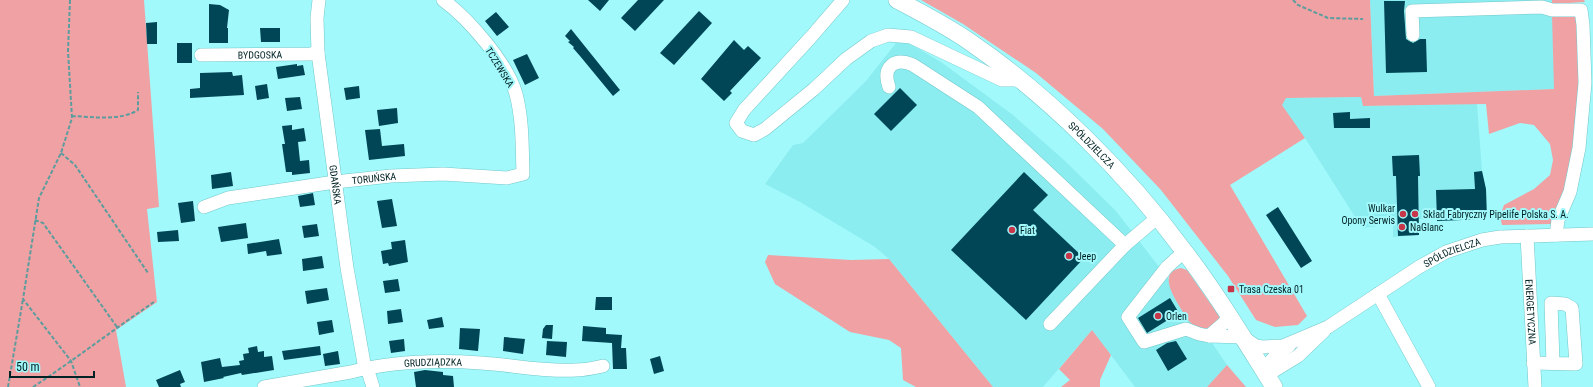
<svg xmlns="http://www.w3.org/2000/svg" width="1593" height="387" viewBox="0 0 1593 387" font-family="'Roboto Condensed',sans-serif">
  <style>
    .built { fill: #8bedf0 }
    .green { fill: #f0a1a3 }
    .building { fill: #004656 }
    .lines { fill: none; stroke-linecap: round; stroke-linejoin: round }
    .minor-casing { stroke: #72c7ca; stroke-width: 14 }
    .major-casing { stroke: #72c7ca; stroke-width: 18 }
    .path { stroke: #5c9c9e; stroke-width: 2; stroke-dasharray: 4 2; stroke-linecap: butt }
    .minor { stroke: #fff; stroke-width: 13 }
    .major { stroke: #fff; stroke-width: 17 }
    .poi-dot { fill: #c73649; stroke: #a2f9fb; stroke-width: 1.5 }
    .labels { text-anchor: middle; stroke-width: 4; stroke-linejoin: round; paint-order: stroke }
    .street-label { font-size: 10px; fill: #002224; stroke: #a2f9fb }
    .poi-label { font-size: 10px; fill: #002224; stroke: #a2f9fb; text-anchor: start }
  </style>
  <rect width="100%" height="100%" fill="#a2f9fb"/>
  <!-- built -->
  <path class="built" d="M 1370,0 L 1552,0 L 1555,89 L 1374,96 Z
    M 900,38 L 941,62 L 1013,115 L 1064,160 L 1116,211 L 1173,285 L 1227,365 L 1207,387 L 1135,387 L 1092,330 L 1043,387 L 993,387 L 889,259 L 875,247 L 800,202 L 765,184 L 793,145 L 803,143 L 866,81 Z
    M 1361,97 L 1363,106 L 1477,104 L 1482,171 L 1486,189 L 1487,219 L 1437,221 L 1437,218 L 1418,219 L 1419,235 L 1393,237 L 1393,224 L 1362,228 L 1305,138 L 1281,105 L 1286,98 Z"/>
  <!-- green -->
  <path class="green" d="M 0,0 L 144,0 L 159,207 L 147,209 L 157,302 L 116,330 L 126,387 L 0,387 Z
    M 921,0 L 1370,0 L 1374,96 L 1554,89 L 1552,15 L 1574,16 L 1578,22 C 1578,74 1581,139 1566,190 C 1562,202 1556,213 1551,224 L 1502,225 L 1500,216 L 1504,205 L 1534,189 L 1550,175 L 1553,160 L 1550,144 L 1534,125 L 1520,123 L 1489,134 L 1486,104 L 1363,106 L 1361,97 L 1286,98 L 1282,105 L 1305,138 L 1230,185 L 1307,316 L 1298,325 L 1275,327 L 1256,320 L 1228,276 L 1161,190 L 1103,129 L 1036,73 L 963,24 Z
    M 1552,0 L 1584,0 L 1585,2 L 1552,4 Z
    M 768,255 L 851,260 L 889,259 L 993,387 L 916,387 L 903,380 L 901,348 L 889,340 L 850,332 L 775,284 L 765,262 Z
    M 1181,268 L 1187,270 L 1219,316 L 1219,321 L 1210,328 C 1204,329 1197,327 1192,324 C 1187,320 1184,314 1181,309 C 1174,297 1157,272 1181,268 Z
    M 1092,330 L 1111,355 L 1100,380 L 1100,387 L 1061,387 L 1070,380 L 1059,369 Z
    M 1227,365 L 1246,387 L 1207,387 Z"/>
  <!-- building -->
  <path class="building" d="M 588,0 L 609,0 L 600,11 Z
    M 638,0 L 664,0 L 635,31 L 621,18 Z
    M 1384,1 L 1405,1 L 1404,11 L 1406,39 L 1413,43 L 1420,39 L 1426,39 L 1427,72 L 1386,73 Z
    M 209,4 L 220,5 L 229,10 L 227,28 L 228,28 L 228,43 L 209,43 Z
    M 699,11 L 712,23 L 674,65 L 660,53 Z
    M 496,12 L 509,27 L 497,36 L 485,21 Z
    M 157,22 L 157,44 L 147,44 L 146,23 Z
    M 260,28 L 280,28 L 280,42 L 261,42 Z
    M 571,29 L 620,90 L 613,96 L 580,56 L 573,48 L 574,47 L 568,42 L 570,41 L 565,36 Z
    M 734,40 L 744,50 L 748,46 L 761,58 L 730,91 L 732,93 L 724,101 L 701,79 Z
    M 177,43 L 192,43 L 192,63 L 177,63 Z
    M 527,54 L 539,78 L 525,85 L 513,60 Z
    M 297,64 L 297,66 L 303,65 L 305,75 L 278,79 L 276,67 Z
    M 232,72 L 233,76 L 242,75 L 244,95 L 190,98 L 190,89 L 200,88 L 200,73 Z
    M 267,84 L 269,98 L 257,100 L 255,86 Z
    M 359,86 L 360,98 L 346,100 L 344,88 Z
    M 900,88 L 917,105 L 891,131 L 874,114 Z
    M 300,97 L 302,109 L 287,111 L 285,98 Z
    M 397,108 L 398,123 L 379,126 L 377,110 Z
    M 1350,112 L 1350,119 L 1370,118 L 1370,128 L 1334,128 L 1333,113 Z
    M 292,125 L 292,130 L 304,128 L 306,141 L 298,142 L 300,161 L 309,160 L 310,173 L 292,175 L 292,172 L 286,172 L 282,144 L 285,144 L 282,126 Z
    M 380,129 L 382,146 L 404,144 L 405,156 L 369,160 L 365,130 Z
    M 1419,155 L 1420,176 L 1418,176 L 1419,235 L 1398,236 L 1396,176 L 1393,176 L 1392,156 Z
    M 1482,171 L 1486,189 L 1487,219 L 1437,221 L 1436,190 L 1475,189 L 1474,172 Z
    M 231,172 L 233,186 L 212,189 L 211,175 Z
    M 1024,172 L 1048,195 L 1033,210 L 1084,258 L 1026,320 L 951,250 Z
    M 313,193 L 315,205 L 300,207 L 298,196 Z
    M 392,199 L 397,226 L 382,228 L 377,201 Z
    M 193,201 L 195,221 L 181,223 L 178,203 Z
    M 1278,207 L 1312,261 L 1301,268 L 1266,215 Z
    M 246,223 L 248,238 L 221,242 L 218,227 Z
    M 317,224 L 319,236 L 304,238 L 302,226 Z
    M 178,230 L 179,241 L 158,242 L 157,232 Z
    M 279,239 L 282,254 L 267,256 L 266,251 L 248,254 L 247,244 Z
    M 405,240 L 408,262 L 389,266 L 388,263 L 383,264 L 381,251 L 392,249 L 391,242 Z
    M 322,256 L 324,268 L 303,271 L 302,259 Z
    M 398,279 L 400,291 L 385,293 L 383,281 Z
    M 327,288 L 329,300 L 307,304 L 305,291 Z
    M 596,297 L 612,297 L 612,310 L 595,310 Z
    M 1170,298 L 1179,313 L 1147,333 L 1138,318 Z
    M 401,309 L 403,322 L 388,324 L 387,311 Z
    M 442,317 L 444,327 L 429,329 L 427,320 Z
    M 332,320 L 334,332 L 319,335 L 317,322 Z
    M 546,325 L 553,325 L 552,339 L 542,338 L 543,329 Z
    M 583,326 L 606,328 L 606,334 L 622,335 L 621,348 L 626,348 L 627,369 L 613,369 L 612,343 L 582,341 Z
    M 460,328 L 480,329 L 478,351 L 459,349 Z
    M 504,337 L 525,339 L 523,354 L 503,351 Z
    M 404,339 L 405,351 L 391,353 L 389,341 Z
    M 547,341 L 567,342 L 566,357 L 546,355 Z
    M 1176,341 L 1187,359 L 1168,371 L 1156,350 L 1167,343 Z
    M 257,346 L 258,352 L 264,351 L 264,357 L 272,356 L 274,370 L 242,375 L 241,373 L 223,377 L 224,378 L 204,382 L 201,362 L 220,358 L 222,367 L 240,365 L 239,361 L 244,360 L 243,354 L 249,353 L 248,348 Z
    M 320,346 L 321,355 L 284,360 L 282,351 Z
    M 338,351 L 340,364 L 325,366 L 323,354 Z
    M 660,356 L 664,371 L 654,374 L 650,359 Z
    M 180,370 L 185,382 L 180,384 L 181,387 L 159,387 L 156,380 Z
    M 425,370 L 443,372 L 443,375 L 453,376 L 454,387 L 416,387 L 414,372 Z"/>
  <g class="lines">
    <defs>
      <g id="minor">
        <path id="s1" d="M 319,0 L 317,18 L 318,53 L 347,268 L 365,369"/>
        <path d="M 843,0 L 811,37 L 744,110 L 736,123 L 742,131 L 754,135 L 765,129 L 814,89 L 846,59 L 871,41 L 888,35 L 911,37 L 1002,80 L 1020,80"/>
        <path d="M 1413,35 L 1412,11 L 1542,7 L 1552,10 L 1581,10 L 1583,25 L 1585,83 L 1579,148 L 1570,192 L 1558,220 L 1556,235"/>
        <path id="s2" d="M 201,55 L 310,54 L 318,53"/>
        <path d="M 889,87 C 882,67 894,57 913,65 L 978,107 L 1125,245"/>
        <path id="s3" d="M 204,207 L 228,198 L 335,182 L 391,176 L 443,174 L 507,178 L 523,174 C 522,147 523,121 516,94 C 508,64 468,18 443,0"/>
        <path id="s4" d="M 1527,236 L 1535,387"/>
        <path d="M 1185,251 L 1167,267 L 1128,317 L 1144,342 L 1186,329 L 1199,334 L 1209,336 L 1224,323 L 1229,316"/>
        <path d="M 1378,294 L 1429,387"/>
        <path d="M 1050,324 L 1125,245 L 1158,217"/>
        <path id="s5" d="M 1209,336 L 1243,337 L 1256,346 L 1262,347 L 1283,346 L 1328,327 L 1419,267 L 1446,252 L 1482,240 L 1500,237 L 1593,234"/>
        <path d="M 1533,363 L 1576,364 L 1572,308 L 1565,304 L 1551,303 L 1553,363"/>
        <path d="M 367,368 L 373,387"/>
        <path d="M 1267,375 L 1298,356 L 1324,331"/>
        <path d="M 1267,375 C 1267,358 1277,356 1289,346"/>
        <path id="s6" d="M 264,387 L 351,372 C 393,361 439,360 481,363 C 513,365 544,372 576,370 C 585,370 594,368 603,366"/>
      </g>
      <g id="major">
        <path id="s7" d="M 897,0 C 922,13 947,26 970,42 C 1049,96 1127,174 1184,251 C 1217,294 1245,341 1274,387"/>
      </g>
    </defs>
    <!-- minor casing -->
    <use href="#minor" class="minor-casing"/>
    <!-- major casing -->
    <use href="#major" class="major-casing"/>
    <!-- path -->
    <path class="path" d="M 70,0 L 68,51 L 72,118 L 61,153 L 39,198 L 23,299 L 71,361 L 80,387
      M 1293,0 L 1298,5 L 1328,18 L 1363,19
      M 72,116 C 92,117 121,121 138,110 L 138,92
      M 61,153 L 75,165 L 148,273
      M 35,220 L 43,223 L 117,327
      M 8,387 L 23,299
      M 33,387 C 74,360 113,330 154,302"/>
    <!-- minor -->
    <use href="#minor" class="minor"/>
    <!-- major -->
    <use href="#major" class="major"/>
  </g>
  <!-- markers -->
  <g class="poi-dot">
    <circle cx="1403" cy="214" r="4"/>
    <circle cx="1415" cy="214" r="4"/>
    <circle cx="1402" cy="227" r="4"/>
    <circle cx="1012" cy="230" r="4"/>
    <circle cx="1069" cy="256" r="4"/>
    <rect x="1227" y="285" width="8" height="8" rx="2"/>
    <circle cx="1158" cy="316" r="4"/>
  </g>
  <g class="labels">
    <!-- street labels -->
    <g class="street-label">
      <text dy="4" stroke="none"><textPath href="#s2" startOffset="59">BYDGOSKA</textPath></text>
      <text transform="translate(500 67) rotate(58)" y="4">TCZEWSKA</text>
      <text dy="4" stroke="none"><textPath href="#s7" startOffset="244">SPÓŁDZIELCZA</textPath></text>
      <text dy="4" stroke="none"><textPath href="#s3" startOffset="173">TORUŃSKA</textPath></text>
      <text dy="4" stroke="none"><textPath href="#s1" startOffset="186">GDAŃSKA</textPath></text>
      <text dy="4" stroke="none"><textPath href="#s5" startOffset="271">SPÓŁDZIELCZA</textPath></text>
      <text dy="4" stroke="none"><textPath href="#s4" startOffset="76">ENERGETYCZNA</textPath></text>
      <text dy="4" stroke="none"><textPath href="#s6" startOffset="171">GRUDZIĄDZKA</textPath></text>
    </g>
    <!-- poi labels -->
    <g class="poi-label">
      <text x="1395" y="212" text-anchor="end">Wulkar<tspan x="1395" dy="12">Opony Serwis</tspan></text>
      <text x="1423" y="218">Skład Fabryczny Pipelife Polska S. A.</text>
      <text x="1410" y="231">NaGlanc</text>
      <text x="1020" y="234">Fiat</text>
      <text x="1077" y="260">Jeep</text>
      <text x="1239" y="293">Trasa Czeska 01</text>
      <text x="1166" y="320">Orlen</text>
    </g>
  </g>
  <!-- scale -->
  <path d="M10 371v6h84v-6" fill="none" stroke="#002224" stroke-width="2"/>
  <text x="16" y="371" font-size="12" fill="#002224" stroke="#a2f9fb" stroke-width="3" paint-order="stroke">50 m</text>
</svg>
